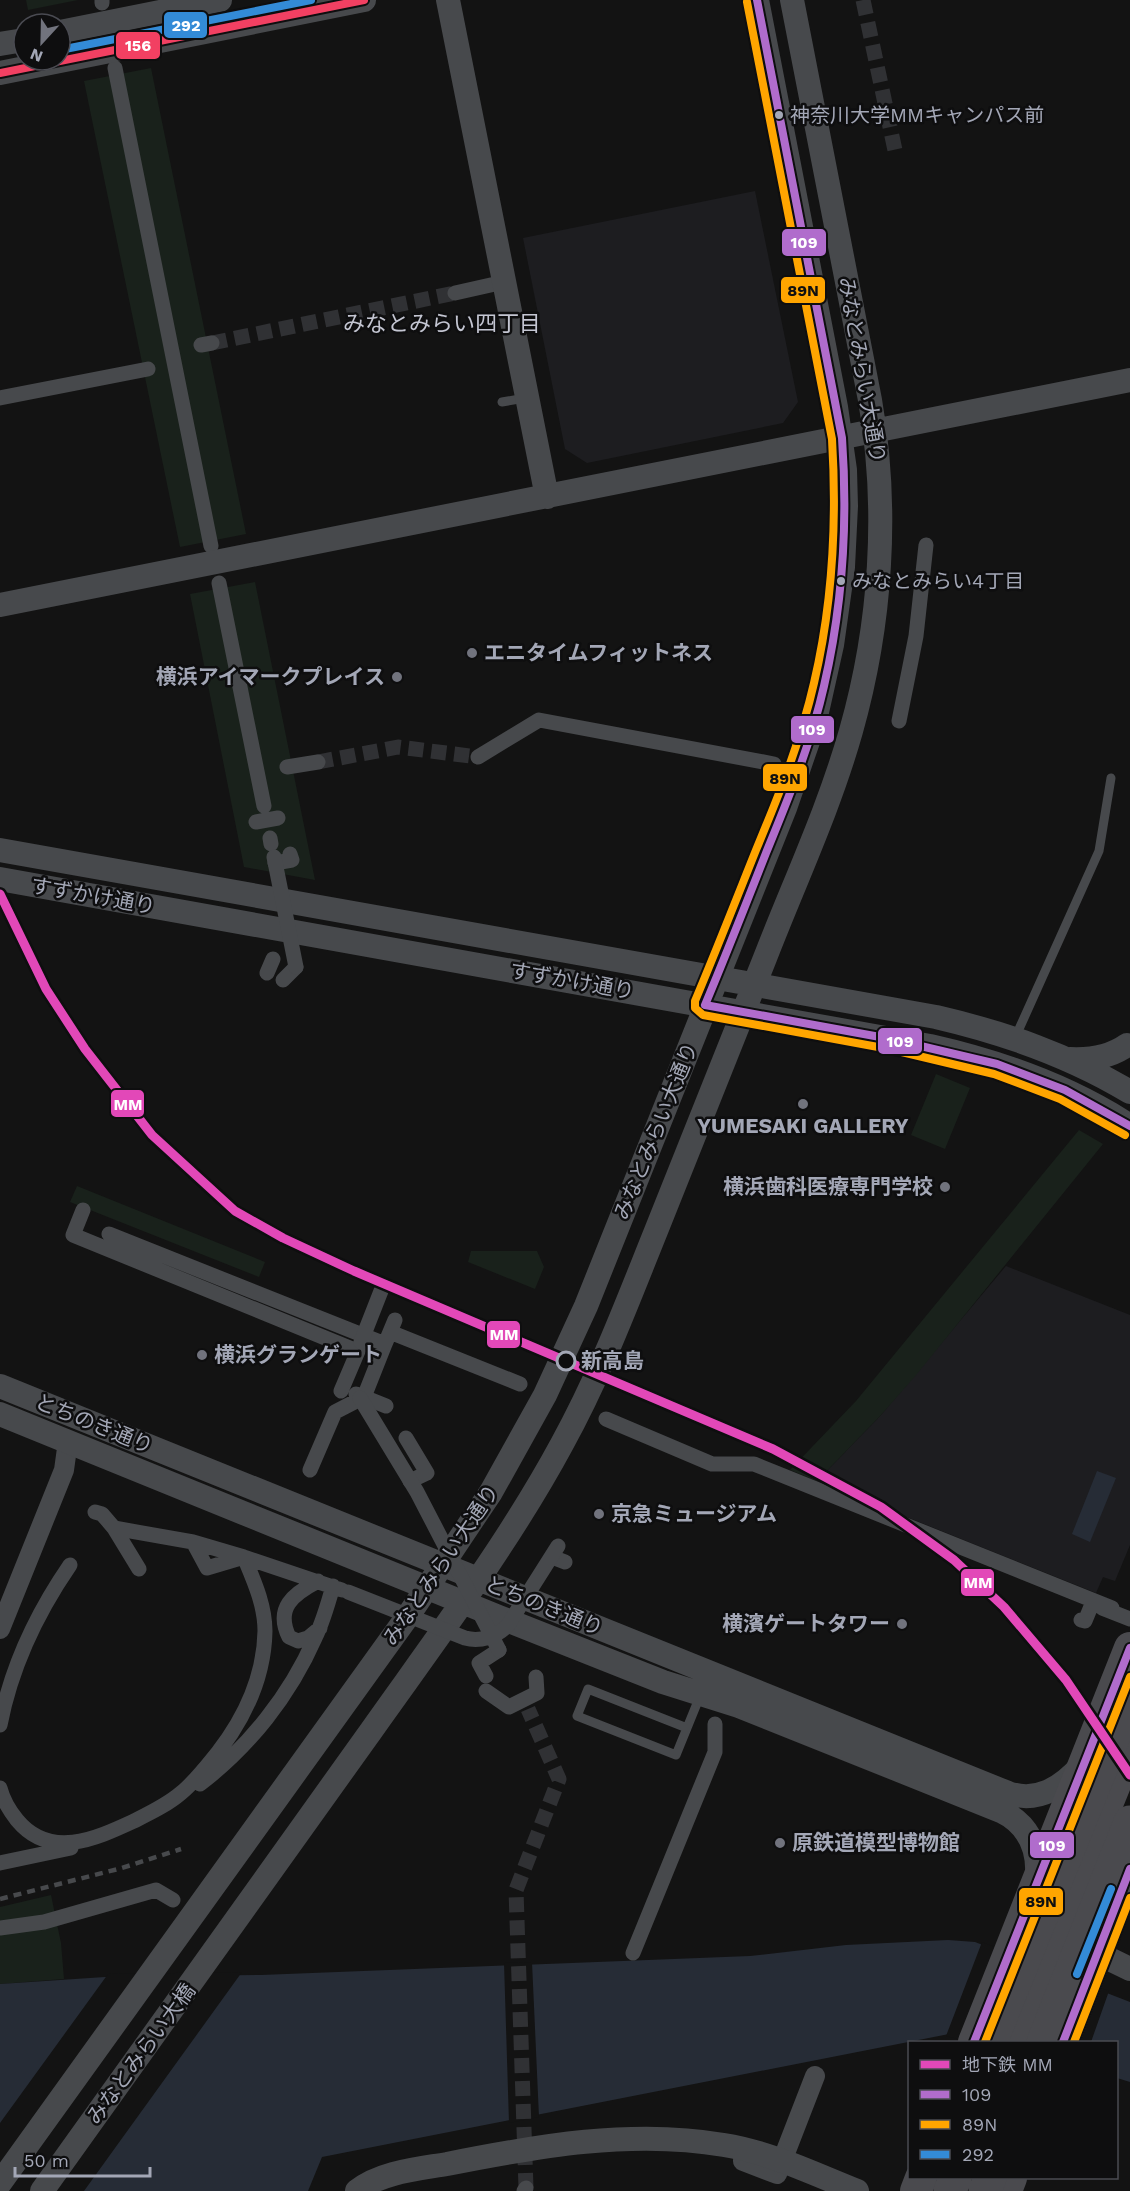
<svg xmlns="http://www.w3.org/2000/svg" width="1130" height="2191" viewBox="0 0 1130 2191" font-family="'Work Sans','Noto Sans JP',sans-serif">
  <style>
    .built { fill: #1d1d20 }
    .green { fill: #19211b }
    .water { fill: #262c36 }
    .pier { fill: #131313 }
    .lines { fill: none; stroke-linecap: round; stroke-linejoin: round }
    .pedestrian-tunnel { stroke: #303134; stroke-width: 15; stroke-dasharray: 15 8; stroke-linecap: butt }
    .service { stroke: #47494c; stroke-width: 9 }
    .pedestrian { stroke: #47494c; stroke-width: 15 }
    .minor { stroke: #47494c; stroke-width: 20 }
    .tertiary { stroke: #47494c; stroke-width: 24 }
    .trunk { stroke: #4a4a4e; stroke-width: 32 }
    .motorway { stroke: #4a4a4e; stroke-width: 33 }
    .rail { stroke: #47494c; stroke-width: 4.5; stroke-dasharray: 8 6; stroke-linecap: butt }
    .pedestrian-bridge { stroke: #47494c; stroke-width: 15 }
    .motorway-bridge { stroke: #4a4a4e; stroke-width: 33 }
    .bus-1-casing { stroke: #0e0e0f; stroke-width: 12 }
    .bus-2-casing { stroke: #0e0e0f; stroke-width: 12 }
    .bus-3-casing { stroke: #0e0e0f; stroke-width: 12 }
    .bus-4-casing { stroke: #0e0e0f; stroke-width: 12 }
    .bus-1 { stroke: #b06ccc; stroke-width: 8 }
    .bus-2 { stroke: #ffa500; stroke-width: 8 }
    .bus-3 { stroke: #338bd7; stroke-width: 8 }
    .bus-4 { stroke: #f24062; stroke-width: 8 }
    .metro-1-casing { stroke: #0e0e0f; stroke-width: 14 }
    .metro-1 { stroke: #e248b8; stroke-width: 9 }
    .bus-dot { fill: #a3a7b6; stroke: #0e0e0f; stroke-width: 2 }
    .poi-dot { fill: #71737d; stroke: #0e0e0f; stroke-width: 2 }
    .stop-dot { fill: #0e0e0f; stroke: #a3a7b6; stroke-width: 3 }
    .labels { text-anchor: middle; stroke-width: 5; stroke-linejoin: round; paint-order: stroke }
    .bus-label { font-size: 20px; fill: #a3a7b6; stroke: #0e0e0f; text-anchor: start }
    .street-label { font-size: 21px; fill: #a3a7b6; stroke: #0e0e0f }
    .poi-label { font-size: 21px; font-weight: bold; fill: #a3a7b6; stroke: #0e0e0f; text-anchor: start }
    .stop-label { font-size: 21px; font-weight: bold; fill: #a3a7b6; stroke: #0e0e0f; text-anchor: start }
    .neighbourhood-label { font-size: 22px; fill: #c4c6d2; stroke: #0e0e0f }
    .line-badge { stroke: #0e0e0f; stroke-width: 2 }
    .badge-label { font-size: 16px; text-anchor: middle; font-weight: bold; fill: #fff }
    .pale-badge-label { font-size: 16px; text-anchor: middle; font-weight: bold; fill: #111 }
  </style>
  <rect width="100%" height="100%" fill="#131313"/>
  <!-- built -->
  <path class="built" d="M 755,191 L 798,402 L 783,423 L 587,463 L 565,449 L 523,238 Z
    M 1006,1266 L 1130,1315 L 1130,1545 L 1115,1581 L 1103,1577 L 1096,1593 L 817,1481 L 881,1415 Z"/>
  <!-- green -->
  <path class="green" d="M 26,0 L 78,0 L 28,10 Z
    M 151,68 L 246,534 L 180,547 L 84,81 Z
    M 255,582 L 315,880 L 244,867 L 190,594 Z
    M 936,1074 L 970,1088 L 945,1149 L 911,1135 Z
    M 1079,1130 L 1103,1144 L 917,1374 L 881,1415 L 817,1481 L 790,1470 L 856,1401 Z
    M 77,1186 L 265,1262 L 259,1277 L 70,1202 Z
    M 471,1251 L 537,1251 L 544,1267 L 535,1289 L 468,1262 Z
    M 51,1895 L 61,1943 L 64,1979 L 0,1984 L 0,1907 Z"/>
  <!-- water -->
  <path class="water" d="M 1097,1471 L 1116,1478 L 1090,1542 L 1072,1534 Z
    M 948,1940 L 975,1942 L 1130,2002 L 1130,2082 L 1117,2078 L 1116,2042 L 980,2042 L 949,2034 L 322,2157 L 308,2191 L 0,2191 L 0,1984 L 105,1977 L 261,1975 L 750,1956 L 846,1945 Z"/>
  <!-- pier -->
  <path class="pier" d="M 982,1942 L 1109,1991 L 1091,2042 L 968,2042 L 946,2036 Z
    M 532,1962 L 539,2117 L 509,2123 L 504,1963 Z
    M 242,1972 L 84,2191 L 0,2191 L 0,2123 L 108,1974 Z"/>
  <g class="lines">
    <!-- pedestrian-tunnel -->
    <path class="pedestrian-tunnel" d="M 863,0 L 896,155
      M 212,343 L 455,293
      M 318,762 L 398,747 L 478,757
      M 526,2188 L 516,1890 L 559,1779 L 528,1709"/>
    <!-- service -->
    <path class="service" d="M 502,402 L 525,398
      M 1015,1038 L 1099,851 L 1111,778
      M 687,1728 L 588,1689 L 577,1716 L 676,1755 L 700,1696"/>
    <!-- pedestrian -->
    <path class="pedestrian" d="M 102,0 L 102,3
      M 115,68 L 211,546
      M 455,293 L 504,282
      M 201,345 L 212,343
      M 0,398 L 148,369
      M 219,583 L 264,806
      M 899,721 L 916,636 L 926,545
      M 478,757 L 539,720 L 774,764
      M 287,767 L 318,762
      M 256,822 L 278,818
      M 270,838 L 271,844
      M 275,863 L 292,860 L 290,854
      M 267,973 L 273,959
      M 283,980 L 296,967
      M 83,1210 L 73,1235 L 357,1351
      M 109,1234 L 385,1344 L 390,1332
      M 395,1320 L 390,1332 L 520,1384
      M 341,1391 L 361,1344
      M 356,1394 L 386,1406
      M 606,1419 L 712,1464 L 754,1464 L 1112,1608
      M 406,1438 L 427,1473 L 410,1481
      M 310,1470 L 335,1412 L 364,1397 L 385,1344
      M 95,1512 L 102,1514 L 114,1528 L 193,1542 L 244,1557 L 342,1590
      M 114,1528 L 139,1569
      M 552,1557 L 565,1562
      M 318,1581 C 293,1594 275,1608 289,1637 L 298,1641 L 308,1638 L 320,1628
      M 1102,1608 L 1130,1619
      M 1081,1620 L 1085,1621 L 1092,1604 L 1095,1605
      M 486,1676 L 479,1663 L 499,1650
      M 0,1725 C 11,1668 37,1613 70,1565
      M 200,1784 C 249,1747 290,1695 315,1638 C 323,1622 328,1604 333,1586
      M 0,1788 C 3,1800 9,1810 17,1820 C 50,1860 95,1839 134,1821 C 150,1813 167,1805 181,1793 C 190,1786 198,1776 206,1767 C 239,1729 264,1683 265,1631 C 265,1605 254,1581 244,1557 L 207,1568 L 193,1542
      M 0,1863 L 71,1848
      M 0,1928 L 44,1922 L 156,1890 L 173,1900
      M 633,1953 L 715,1752 L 715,1724
      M 524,2191 L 526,2188"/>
    <!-- minor -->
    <path class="minor" d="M 0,1629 L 64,1470 L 68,1441
      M 744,2150 L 743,2161 L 777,2174 L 815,2076"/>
    <!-- tertiary -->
    <path class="tertiary" d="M 448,0 L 547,497
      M 60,32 L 220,0
      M 0,44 L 24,40
      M 0,73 L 364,0
      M 0,605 L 1130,380
      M 0,850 L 936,1017 C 1005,1033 1069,1055 1130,1092
      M 0,879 L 930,1046 C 1001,1062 1069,1086 1130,1126
      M 1070,1059 C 1091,1060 1110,1057 1127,1045
      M 0,1386 L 1008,1793 C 1037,1803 1061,1788 1081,1766
      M 0,1414 L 499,1617 L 663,1682 L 739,1706 L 1001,1811 C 1028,1824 1039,1847 1037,1877
      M 1097,1953 L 1130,1969
      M 0,2183 L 410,1613 L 491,1492 L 545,1395 L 586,1306 L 622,1216 L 785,808 L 815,721 L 832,645 L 843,567 L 846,506 L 845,470 L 836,407 L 757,0
      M 42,2191 C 151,2041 259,1890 366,1738 C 433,1643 507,1546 562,1444 C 600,1375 627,1303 656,1231 C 692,1140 729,1049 765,958 C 794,883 829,809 851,731 C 881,625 889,509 870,400 L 792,0
      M 357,2191 C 381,2172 418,2169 447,2164 C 537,2146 633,2129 724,2145 C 769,2152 814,2174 857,2191"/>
    <!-- trunk -->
    <path class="trunk" d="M 974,2042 L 1130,1648
      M 1063,2042 L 1130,1869
      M 916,2191 L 921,2178
      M 1006,2191 L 1011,2178"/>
    <!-- motorway -->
    <path class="motorway" d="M 1010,2042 L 1130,1746
      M 950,2191 L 955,2178
      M 985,2191 L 990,2178"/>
    <!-- rail -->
    <path class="rail" d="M 0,1899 L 122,1868 L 181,1849"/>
    <!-- pedestrian-bridge -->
    <path class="pedestrian-bridge" d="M 274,857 L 296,967
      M 361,1342 L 381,1291
      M 360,1398 L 417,1492 L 499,1650
      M 348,1592 L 465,1638 C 480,1642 497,1637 508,1625 L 558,1546
      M 486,1691 L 509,1707 L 537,1693 L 536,1677"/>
    <!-- motorway-bridge -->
    <path class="motorway-bridge" d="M 991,2042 L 1130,1697
      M 1043,2042 L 1130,1822"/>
    <defs>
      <path id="bus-1" d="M 757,0 L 842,438 C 848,522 843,604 824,686 C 811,744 788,799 766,853 C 746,904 726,955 705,1005 L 891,1039 L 997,1064 L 1065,1090 L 1130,1126
        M 974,2042 L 1130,1648
        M 1063,2042 L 1130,1869"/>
      <path id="bus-2" d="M 747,2 L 832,439 C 837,521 833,602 814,683 C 801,740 779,795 756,850 C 736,900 716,951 695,1001 L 695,1008 L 703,1015 L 889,1049 L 994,1074 L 1060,1099 L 1125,1135
        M 985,2042 L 1130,1677
        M 1074,2042 L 1130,1898"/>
      <path id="bus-3" d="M 60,50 L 311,0
        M 1077,1974 L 1111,1889"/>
      <path id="bus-4" d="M 0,73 L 364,0"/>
    </defs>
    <!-- bus-1 casing -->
    <use href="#bus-1" class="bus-1-casing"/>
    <!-- bus-2 casing -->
    <use href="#bus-2" class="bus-2-casing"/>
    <!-- bus-3 casing -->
    <use href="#bus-3" class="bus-3-casing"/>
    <!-- bus-4 casing -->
    <use href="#bus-4" class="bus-4-casing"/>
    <!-- bus-1 -->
    <use href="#bus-1" class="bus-1"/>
    <!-- bus-2 -->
    <use href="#bus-2" class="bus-2"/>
    <!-- bus-3 -->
    <use href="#bus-3" class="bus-3"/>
    <!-- bus-4 -->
    <use href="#bus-4" class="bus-4"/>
    <defs>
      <path id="metro-1" d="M 0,894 L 46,989 L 85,1049 L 152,1135 L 235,1211 L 283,1238 L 354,1271 L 773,1449 L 881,1507 L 954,1560 L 1004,1607 L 1066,1680 L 1130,1775"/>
    </defs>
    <!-- metro-1 casing -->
    <use href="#metro-1" class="metro-1-casing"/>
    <!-- metro-1 -->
    <use href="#metro-1" class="metro-1"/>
  </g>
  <!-- markers -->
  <g class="bus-dot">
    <circle cx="779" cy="115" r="5"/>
    <circle cx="841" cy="581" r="5"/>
  </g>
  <g class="poi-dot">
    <circle cx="472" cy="653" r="6"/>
    <circle cx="397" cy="677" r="6"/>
    <circle cx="803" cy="1104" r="6"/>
    <circle cx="945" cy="1187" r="6"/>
    <circle cx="202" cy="1355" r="6"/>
    <circle cx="599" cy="1514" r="6"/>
    <circle cx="902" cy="1624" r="6"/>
    <circle cx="780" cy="1843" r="6"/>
  </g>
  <circle class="stop-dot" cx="566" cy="1361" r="9"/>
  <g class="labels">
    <!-- bus labels -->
    <g class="bus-label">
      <text x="790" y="122">神奈川大学MMキャンパス前</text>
      <text x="852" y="588">みなとみらい4丁目</text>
    </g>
    <!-- street labels -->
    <g class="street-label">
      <text transform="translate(862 370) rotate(80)" y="7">みなとみらい大通り</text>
      <text transform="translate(93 896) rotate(10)" y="7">すずかけ通り</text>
      <text transform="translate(572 981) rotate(10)" y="7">すずかけ通り</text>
      <text transform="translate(656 1131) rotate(-68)" y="7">みなとみらい大通り</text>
      <text transform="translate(94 1424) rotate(22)" y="7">とちのき通り</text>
      <text transform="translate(441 1565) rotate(-56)" y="7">みなとみらい大通り</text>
      <text transform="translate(544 1606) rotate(22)" y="7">とちのき通り</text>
      <text transform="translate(141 2054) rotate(-54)" y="7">みなとみらい大橋</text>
    </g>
    <!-- poi labels -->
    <g class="poi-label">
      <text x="484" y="660">エニタイムフィットネス</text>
      <text x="385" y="684" text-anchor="end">横浜アイマークプレイス</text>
      <text x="803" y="1133" text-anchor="middle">YUMESAKI GALLERY</text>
      <text x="933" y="1194" text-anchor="end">横浜歯科医療専門学校</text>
      <text x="214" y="1362">横浜グランゲート</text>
      <text x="611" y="1521">京急ミュージアム</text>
      <text x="890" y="1631" text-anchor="end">横濱ゲートタワー</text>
      <text x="792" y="1850">原鉄道模型博物館</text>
    </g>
    <!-- stop labels -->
    <g class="stop-label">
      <text x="581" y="1368">新高島</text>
    </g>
    <!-- neighbourhood labels -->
    <g class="neighbourhood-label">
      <text x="442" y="331">みなとみらい四丁目</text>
    </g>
  </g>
  <g class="line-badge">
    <rect x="163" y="11" width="45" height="28" rx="6" fill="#338bd7"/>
    <rect x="115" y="31" width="46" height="29" rx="6" fill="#f24062"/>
    <rect x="781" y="228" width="46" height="29" rx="6" fill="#b06ccc"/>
    <rect x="780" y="276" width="46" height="28" rx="6" fill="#ffa500"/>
    <rect x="790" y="715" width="45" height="29" rx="6" fill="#b06ccc"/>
    <rect x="762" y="763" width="46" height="29" rx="6" fill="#ffa500"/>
    <rect x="877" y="1027" width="46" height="28" rx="6" fill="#b06ccc"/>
    <rect x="110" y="1089" width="35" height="29" rx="6" fill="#e248b8"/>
    <rect x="486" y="1320" width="35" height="29" rx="6" fill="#e248b8"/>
    <rect x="960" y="1568" width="35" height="29" rx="6" fill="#e248b8"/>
    <rect x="1029" y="1831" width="46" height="28" rx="6" fill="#b06ccc"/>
    <rect x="1018" y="1887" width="46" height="29" rx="6" fill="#ffa500"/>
  </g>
  <g class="badge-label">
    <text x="186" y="31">292</text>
    <text x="138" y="51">156</text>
    <text x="804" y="248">109</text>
    <text x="812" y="735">109</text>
    <text x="900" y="1047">109</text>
    <text x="128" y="1110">MM</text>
    <text x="504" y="1340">MM</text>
    <text x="978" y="1588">MM</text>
    <text x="1052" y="1851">109</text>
  </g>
  <g class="pale-badge-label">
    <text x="803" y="296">89N</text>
    <text x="785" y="784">89N</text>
    <text x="1041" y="1907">89N</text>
  </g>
  <!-- legend -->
  <rect x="908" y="2041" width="210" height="138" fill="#0e0e0f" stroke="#4a4b52" stroke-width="1.5"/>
  <rect x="920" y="2060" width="30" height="9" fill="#e248b8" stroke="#4a4b52" stroke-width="1.5"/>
  <text x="962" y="2071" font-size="18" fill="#a3a7b6">地下鉄 MM</text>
  <rect x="920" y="2090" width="30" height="9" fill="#b06ccc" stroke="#4a4b52" stroke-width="1.5"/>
  <text x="962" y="2101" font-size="18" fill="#a3a7b6">109</text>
  <rect x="920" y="2120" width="30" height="9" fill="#ffa500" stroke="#4a4b52" stroke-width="1.5"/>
  <text x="962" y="2131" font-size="18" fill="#a3a7b6">89N</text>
  <rect x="920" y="2150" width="30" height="9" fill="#338bd7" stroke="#4a4b52" stroke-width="1.5"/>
  <text x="962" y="2161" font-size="18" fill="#a3a7b6">292</text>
  <!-- north arrow -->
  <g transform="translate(42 42) rotate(202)"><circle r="28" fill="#0e0e0f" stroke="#4a4b52" stroke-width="1.5"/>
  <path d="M0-4.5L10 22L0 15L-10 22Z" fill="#71737d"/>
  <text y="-9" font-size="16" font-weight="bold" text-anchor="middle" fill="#a3a7b6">N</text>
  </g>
  <!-- scale -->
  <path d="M15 2167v9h135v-9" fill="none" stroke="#a3a7b6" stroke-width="3"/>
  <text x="24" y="2167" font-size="18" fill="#a3a7b6" stroke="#0e0e0f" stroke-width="4.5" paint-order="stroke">50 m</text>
</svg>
